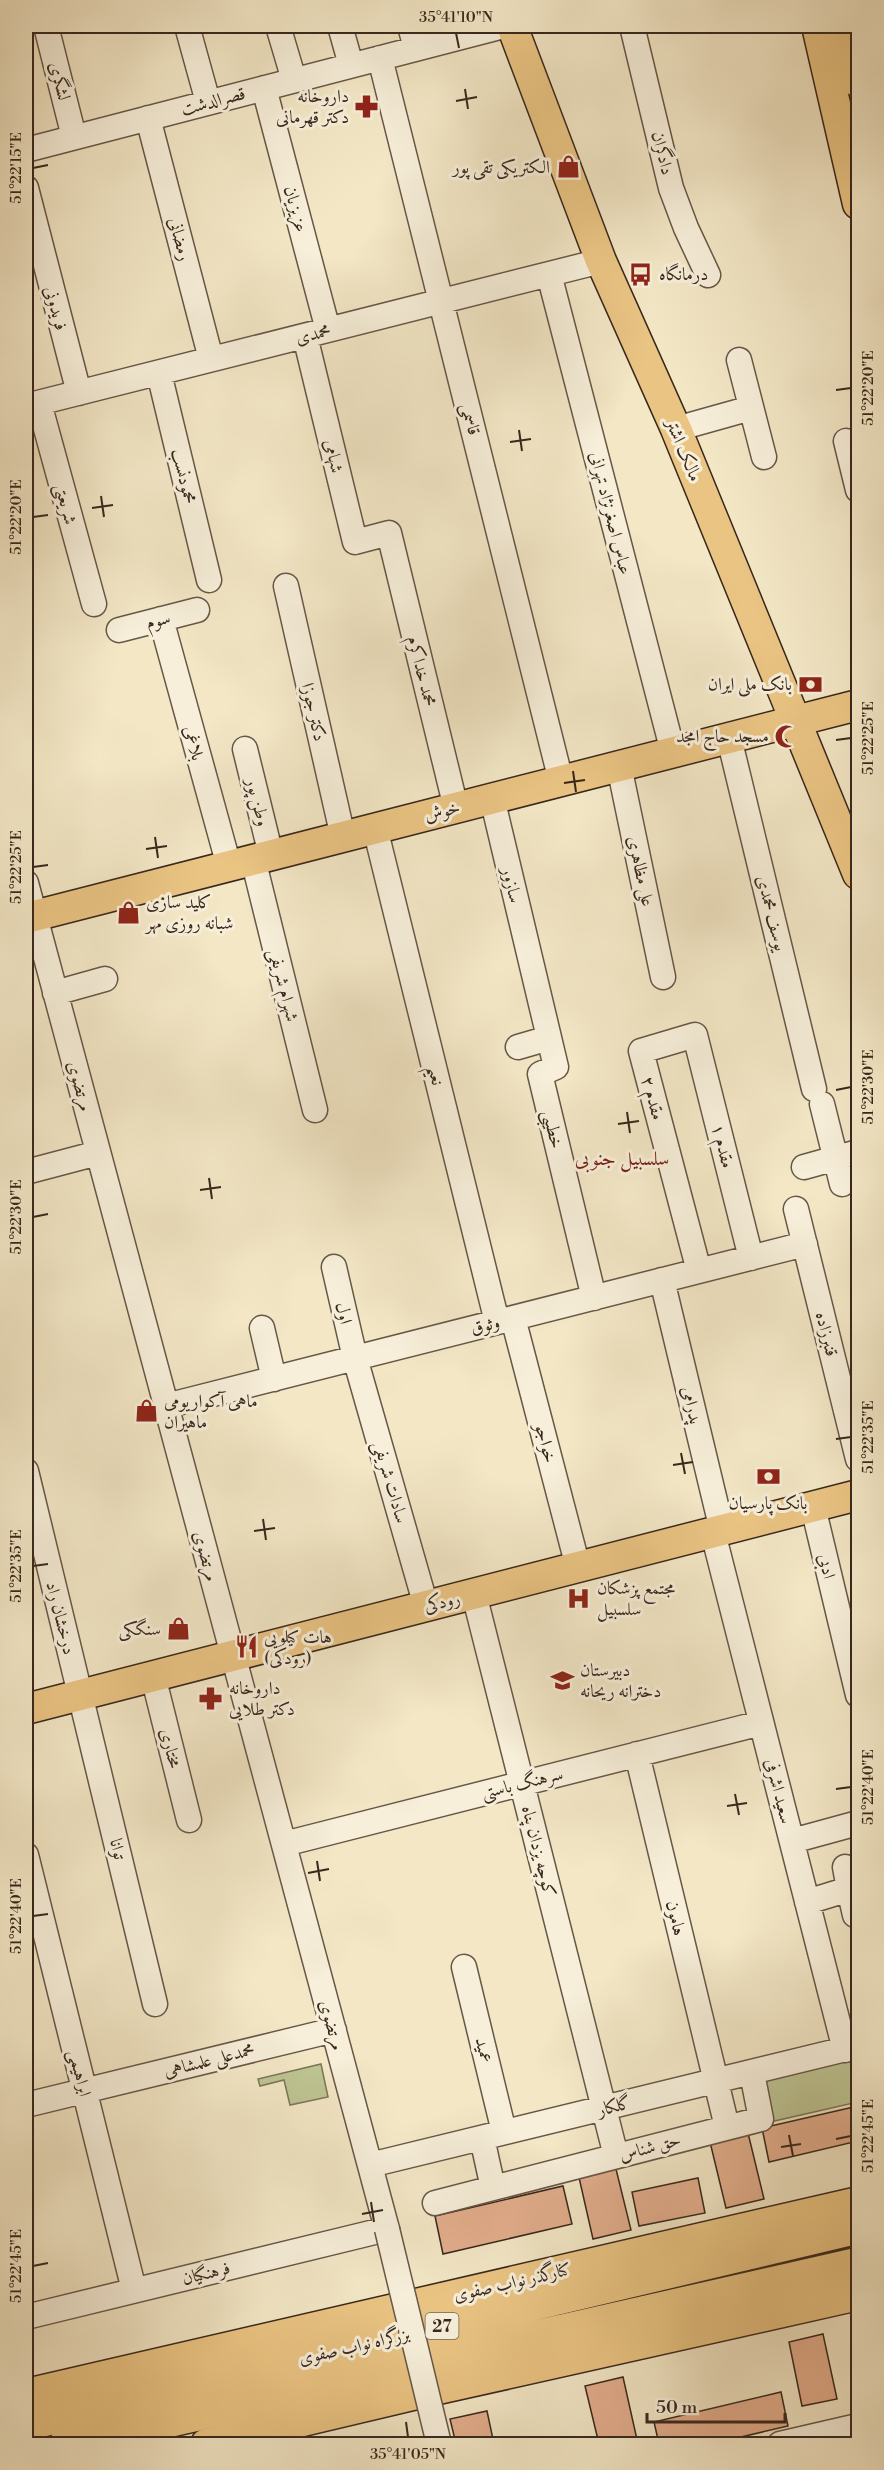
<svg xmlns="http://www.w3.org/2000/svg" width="884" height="2470" viewBox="0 0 884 2470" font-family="'Libre Bodoni',Amiri,serif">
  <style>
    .green { fill: #bec493; stroke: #7b7658; stroke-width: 1.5 }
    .building { fill: #e2ad8c; stroke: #38271d; stroke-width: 1.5 }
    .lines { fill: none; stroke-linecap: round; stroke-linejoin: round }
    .minor-casing { stroke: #675747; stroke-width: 27 }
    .major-casing { stroke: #38271d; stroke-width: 33 }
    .highway-casing { stroke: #38271d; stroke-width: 36 }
    .minor { stroke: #f7efda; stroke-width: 24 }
    .major { stroke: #eac483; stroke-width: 30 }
    .highway { stroke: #eac483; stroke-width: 33 }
    .minor-bridge-casing { stroke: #675747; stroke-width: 27; stroke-linecap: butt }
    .minor-bridge { stroke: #f7efda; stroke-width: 24 }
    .ticks { fill: none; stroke: #38271d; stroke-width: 2 }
    .labels { text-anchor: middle; stroke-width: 6; stroke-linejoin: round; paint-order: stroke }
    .shield { fill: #f7efda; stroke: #716356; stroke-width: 1.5 }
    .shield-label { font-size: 16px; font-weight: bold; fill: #38271d }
    .street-label { font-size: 18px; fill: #38271d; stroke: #f7efda }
    .poi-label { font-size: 18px; fill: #38271d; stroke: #f7efda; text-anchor: start }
    .neighbourhood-label { font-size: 20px; fill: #7a1f14; stroke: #f7efda }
    .neatline { fill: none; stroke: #38271d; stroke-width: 2 }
    .ticks-label { font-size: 15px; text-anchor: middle; fill: #38271d }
  </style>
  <rect width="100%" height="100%" fill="#f3e7c6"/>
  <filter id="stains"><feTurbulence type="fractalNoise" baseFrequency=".00333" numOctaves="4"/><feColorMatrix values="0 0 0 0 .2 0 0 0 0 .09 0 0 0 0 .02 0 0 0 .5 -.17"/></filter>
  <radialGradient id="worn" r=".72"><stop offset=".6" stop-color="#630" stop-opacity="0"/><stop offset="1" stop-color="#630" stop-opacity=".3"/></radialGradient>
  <!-- green -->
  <path class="green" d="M 858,2056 L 858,2102 L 770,2122 L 759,2079 Z
    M 321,2064 L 328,2097 L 290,2105 L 284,2080 L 260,2086 L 258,2079 Z"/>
  <!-- building -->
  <path class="building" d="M 858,2106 L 858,2141 L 769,2162 L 762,2128 Z
    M 748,2133 L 764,2199 L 726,2208 L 710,2142 Z
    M 615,2165 L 631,2230 L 593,2239 L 578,2173 Z
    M 698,2178 L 705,2213 L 639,2226 L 632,2192 Z
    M 563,2186 L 572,2224 L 443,2254 L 435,2216 Z
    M 823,2334 L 837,2399 L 802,2406 L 789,2342 Z
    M 623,2377 L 638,2444 L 599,2444 L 585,2386 Z
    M 781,2392 L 788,2426 L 711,2444 L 659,2444 L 654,2422 Z
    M 487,2411 L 494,2444 L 456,2444 L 450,2419 Z
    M 584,2439 L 585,2444 L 559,2444 Z"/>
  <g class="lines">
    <defs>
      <path id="minor" d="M 46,26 L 74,137
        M 187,26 L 208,102
        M 278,26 L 294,80
        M 340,26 L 351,65
        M 410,26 L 416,48
        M 632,26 L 671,188 L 686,228 L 708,275
        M 380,58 L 561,781
        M 264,88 L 328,330
        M 148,118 L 211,359
        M 26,150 L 504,26
        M 26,188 L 79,393
        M 549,274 L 673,752
        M 305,336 L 355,542 L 389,533 L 456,808
        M 739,360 L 764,457
        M 159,373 L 209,580
        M 39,403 L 94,604
        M 26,406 L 601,261
        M 676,429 L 751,408
        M 846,441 L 858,490
        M 286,586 L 343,837
        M 161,619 L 229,866
        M 119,630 L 197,610
        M 729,738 L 814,1089
        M 245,749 L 271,855
        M 619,766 L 663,977
        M 492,798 L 556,1067 L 540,1074 L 594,1298
        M 375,828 L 497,1322
        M 253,859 L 315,1110
        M 26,883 L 387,2229 L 26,2317
        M 55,993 L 105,979
        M 518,1047 L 549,1038
        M 822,1104 L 842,1184
        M 804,1167 L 858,1152
        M 26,1172 L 98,1153
        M 796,1209 L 858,1459
        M 334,1267 L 355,1358 L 426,1606
        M 699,1271 L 641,1051 L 695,1035 L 751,1258
        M 662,1280 L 722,1530
        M 513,1318 L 578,1567
        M 262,1328 L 274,1379
        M 166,1406 L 805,1244
        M 26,1471 L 155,2004
        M 813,1507 L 858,1695
        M 713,1533 L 845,2050
        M 474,1594 L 616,2156
        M 153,1676 L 189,1820
        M 637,1754 L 727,2127
        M 792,1841 L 858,1823
        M 284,1844 L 761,1723
        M 26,1855 L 134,2290
        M 845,1867 L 849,1889
        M 807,1902 L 849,1889 L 855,1915
        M 464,1967 L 504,2132
        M 26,2105 L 334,2030
        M 482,2138 L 493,2188
        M 370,2165 L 858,2046
        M 435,2203 L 761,2119 L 752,2073
        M 780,2444 L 858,2426"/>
      <path id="major" d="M 512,26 L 601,261 L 676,429 L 858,874
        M 817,26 L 858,204
        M 845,26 L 858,82
        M 26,918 L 858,705
        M 26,1709 L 858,1495
        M 26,2394 L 858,2202
        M 206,2444 L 434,2390 L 858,2295"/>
      <path id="highway" d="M 26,2424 L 858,2227
        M 66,2444 L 858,2264"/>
    </defs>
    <!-- minor casing -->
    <use href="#minor" class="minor-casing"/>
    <!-- major casing -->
    <use href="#major" class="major-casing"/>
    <!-- highway casing -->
    <use href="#highway" class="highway-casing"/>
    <!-- minor -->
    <use href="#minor" class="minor"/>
    <!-- major -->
    <use href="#major" class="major"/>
    <!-- highway -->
    <use href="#highway" class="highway"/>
    <defs>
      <path id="minor-bridge" d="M 387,2229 L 439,2444"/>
    </defs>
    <!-- minor-bridge casing -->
    <use href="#minor-bridge" class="minor-bridge-casing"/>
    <!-- minor-bridge -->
    <use href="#minor-bridge" class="minor-bridge"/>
  </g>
  <!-- ticks -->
  <path class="ticks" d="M 456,33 L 459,48M 465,89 L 468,109M 456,101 L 477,97M 33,168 L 48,165M 836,390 L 851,388M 519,430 L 522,451M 510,442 L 531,439M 101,496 L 104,517M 92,508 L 113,505M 33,517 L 48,515M 836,740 L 851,738M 573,771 L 576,792M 564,783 L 585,780M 155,837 L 158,858M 146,849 L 167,846M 33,867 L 48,865M 836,1090 L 851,1087M 627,1112 L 630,1133M 618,1124 L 639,1121M 209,1178 L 212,1199M 200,1190 L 221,1187M 33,1217 L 48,1214M 836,1439 L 851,1437M 681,1453 L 685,1474M 673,1465 L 693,1462M 263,1519 L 266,1540M 254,1531 L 275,1528M 33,1566 L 48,1564M 836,1789 L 851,1787M 735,1794 L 739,1815M 727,1806 L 747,1803M 317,1861 L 320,1881M 308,1873 L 329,1869M 33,1916 L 48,1914M 789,2135 L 793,2156M 836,2139 L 851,2136M 781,2147 L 801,2144M 371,2202 L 374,2222M 362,2214 L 383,2210M 33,2266 L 48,2263M 406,2422 L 408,2437"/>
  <!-- icons -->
  <defs>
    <symbol id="pharmacy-bare" viewBox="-9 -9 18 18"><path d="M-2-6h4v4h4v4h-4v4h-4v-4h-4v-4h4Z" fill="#8f2418" stroke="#f7efda" stroke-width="2.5" paint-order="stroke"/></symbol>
    <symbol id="shop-bare" viewBox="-9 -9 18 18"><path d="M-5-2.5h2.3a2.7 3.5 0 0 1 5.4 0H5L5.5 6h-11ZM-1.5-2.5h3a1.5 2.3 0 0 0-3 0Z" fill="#8f2418" stroke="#f7efda" stroke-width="2.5" paint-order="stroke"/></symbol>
    <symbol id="bus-bare" viewBox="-9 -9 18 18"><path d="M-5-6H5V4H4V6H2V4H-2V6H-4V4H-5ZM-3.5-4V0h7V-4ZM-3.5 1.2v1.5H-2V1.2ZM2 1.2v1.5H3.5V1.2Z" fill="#8f2418" stroke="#f7efda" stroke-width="2.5" paint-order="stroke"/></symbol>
    <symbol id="bank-bare" viewBox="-9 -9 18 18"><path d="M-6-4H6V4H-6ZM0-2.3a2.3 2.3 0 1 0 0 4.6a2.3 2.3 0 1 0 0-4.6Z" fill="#8f2418" stroke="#f7efda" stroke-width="2.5" paint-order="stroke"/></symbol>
    <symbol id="mosque-bare" viewBox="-9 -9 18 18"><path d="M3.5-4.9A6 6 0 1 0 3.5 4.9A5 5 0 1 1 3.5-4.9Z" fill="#8f2418" stroke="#f7efda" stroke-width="2.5" paint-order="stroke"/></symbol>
    <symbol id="hospital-bare" viewBox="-9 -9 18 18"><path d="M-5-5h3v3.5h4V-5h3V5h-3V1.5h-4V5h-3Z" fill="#8f2418" stroke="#f7efda" stroke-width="2.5" paint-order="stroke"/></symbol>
    <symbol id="restaurant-bare" viewBox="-9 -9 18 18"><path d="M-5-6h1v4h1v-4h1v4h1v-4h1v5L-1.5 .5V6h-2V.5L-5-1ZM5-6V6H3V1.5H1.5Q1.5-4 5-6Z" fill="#8f2418" stroke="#f7efda" stroke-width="2.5" paint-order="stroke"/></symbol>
    <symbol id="school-bare" viewBox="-9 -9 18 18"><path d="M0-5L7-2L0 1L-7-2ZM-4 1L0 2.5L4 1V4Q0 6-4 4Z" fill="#8f2418" stroke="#f7efda" stroke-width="2.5" paint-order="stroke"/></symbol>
  </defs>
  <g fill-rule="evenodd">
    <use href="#pharmacy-bare" x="350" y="90" width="33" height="33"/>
    <use href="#shop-bare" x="552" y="150" width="33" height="33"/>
    <use href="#bus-bare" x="624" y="258" width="33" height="33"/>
    <use href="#bank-bare" x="794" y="668" width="33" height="33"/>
    <use href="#mosque-bare" x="770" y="720" width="33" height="33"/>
    <use href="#shop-bare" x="112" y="896" width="33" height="33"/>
    <use href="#shop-bare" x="130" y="1394" width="33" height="33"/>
    <use href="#bank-bare" x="752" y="1460" width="33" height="33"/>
    <use href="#hospital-bare" x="562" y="1582" width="33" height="33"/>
    <use href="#shop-bare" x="162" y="1612" width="33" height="33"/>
    <use href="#restaurant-bare" x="230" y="1630" width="33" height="33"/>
    <use href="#school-bare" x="546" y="1664" width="33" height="33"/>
    <use href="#pharmacy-bare" x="194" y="1682" width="33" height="33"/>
  </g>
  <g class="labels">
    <!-- shield labels -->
    <rect class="shield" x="425.5" y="2313" width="33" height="26" rx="4.5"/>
    <g class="shield-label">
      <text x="442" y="2332">27</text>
    </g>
    <!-- street labels -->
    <g class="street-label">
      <text transform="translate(60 81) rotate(76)" y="6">لشگری</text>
      <text transform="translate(213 101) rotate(-15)" y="6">قصرالدشت</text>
      <text transform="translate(663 153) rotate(76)" y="6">دادگران</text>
      <text transform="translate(296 209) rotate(75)" y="6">عزیزیان</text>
      <text transform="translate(180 239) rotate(75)" y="6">رمضانی</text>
      <text transform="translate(56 308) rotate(75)" y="6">فریدونی</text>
      <text transform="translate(313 334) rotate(-14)" y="6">محمدی</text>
      <text transform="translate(471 419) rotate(76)" y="6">قاسمی</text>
      <text transform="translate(684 450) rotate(67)" y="6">مالک اشتر</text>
      <text transform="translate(334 456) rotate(77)" y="6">شهامی</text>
      <text transform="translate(184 476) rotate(76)" y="6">محمودنسب</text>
      <text transform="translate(66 504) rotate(75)" y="6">شریعتی</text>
      <text transform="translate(611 513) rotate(76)" y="6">عباس اصغرنژاد تهرانی</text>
      <text transform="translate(158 620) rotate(-14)" y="6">سوم</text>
      <text transform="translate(422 671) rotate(76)" y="6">محمد خداکرم</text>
      <text transform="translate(314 712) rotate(77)" y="6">دکتر جوزا</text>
      <text transform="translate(194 743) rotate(75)" y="6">بلاغی</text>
      <text transform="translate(258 802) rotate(76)" y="6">وطن پور</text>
      <text transform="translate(442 811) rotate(-14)" y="6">خوش</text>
      <text transform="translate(641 871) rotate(78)" y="6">علی مظاهری</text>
      <text transform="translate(512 885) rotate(77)" y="6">سازور</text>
      <text transform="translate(772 913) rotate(76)" y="6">یوسف محمدی</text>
      <text transform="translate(284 985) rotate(76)" y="6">شهرام شریفی</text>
      <text transform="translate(436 1075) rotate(76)" y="6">نعیم</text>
      <text transform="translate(80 1086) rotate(75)" y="6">مرتضوی</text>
      <text transform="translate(653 1098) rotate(75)" y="6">مقدم ۲</text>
      <text transform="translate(553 1129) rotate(76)" y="6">خطیبی</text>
      <text transform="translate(723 1146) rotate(76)" y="6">مقدم ۱</text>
      <text transform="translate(344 1313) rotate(77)" y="6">اول</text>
      <text transform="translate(485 1325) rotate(-14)" y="6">وثوق</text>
      <text transform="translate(827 1334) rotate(76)" y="6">قنبرزاده</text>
      <text transform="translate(692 1405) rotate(77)" y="6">پدرامی</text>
      <text transform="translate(546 1443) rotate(75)" y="6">خواجو</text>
      <text transform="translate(391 1482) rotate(74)" y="6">سادات شریفی</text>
      <text transform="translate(206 1556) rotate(75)" y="6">مرتضوی</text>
      <text transform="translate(827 1566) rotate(76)" y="6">ادبی</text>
      <text transform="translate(442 1602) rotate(-14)" y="6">رودکی</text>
      <text transform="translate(61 1618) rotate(76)" y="6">درخشان راد</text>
      <text transform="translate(171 1748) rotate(76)" y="6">مختاری</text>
      <text transform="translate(522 1783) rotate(-14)" y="6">سرهنگ باستی</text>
      <text transform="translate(779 1791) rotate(76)" y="6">سعید اشرفی</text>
      <text transform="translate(118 1849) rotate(76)" y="6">توانا</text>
      <text transform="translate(539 1851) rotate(76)" y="6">کوچه یزدان پناه</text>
      <text transform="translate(676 1918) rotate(77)" y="6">هامون</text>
      <text transform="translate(332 2025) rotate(75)" y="6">مرتضوی</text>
      <text transform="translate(484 2050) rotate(77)" y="6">عمید</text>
      <text transform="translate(209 2060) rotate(-14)" y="6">محمدعلی علمشاهی</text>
      <text transform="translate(80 2073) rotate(76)" y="6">ابراهیمی</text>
      <text transform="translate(614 2106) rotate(-14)" y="6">گلکار</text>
      <text transform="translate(650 2147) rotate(-15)" y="6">حق شناس</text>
      <text transform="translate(206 2273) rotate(-14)" y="6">فرهنگیان</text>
      <text transform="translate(512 2282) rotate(-13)" y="6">کنارگذر نواب صفوی</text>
      <text transform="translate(354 2346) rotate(-13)" y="6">بزرگراه نواب صفوی</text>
    </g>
    <!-- poi labels -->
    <g class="poi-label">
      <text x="349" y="102" text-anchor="end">داروخانه<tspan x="349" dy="21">دکتر قهرمانی</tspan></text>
      <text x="550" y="173" text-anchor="end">الکتریکی تقی پور</text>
      <text x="659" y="280">درمانگاه</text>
      <text x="792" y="690" text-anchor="end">بانک ملی ایران</text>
      <text x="769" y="742" text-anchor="end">مسجد حاج امجد</text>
      <text x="146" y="908">کلید سازی<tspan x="146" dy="21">شبانه روزی مهر</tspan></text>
      <text x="164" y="1407">ماهی آکواریومی<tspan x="164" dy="21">ماهیران</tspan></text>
      <text x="768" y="1509" text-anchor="middle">بانک پارسیان</text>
      <text x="597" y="1594">مجتمع پزشکان<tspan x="597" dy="21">سلسبیل</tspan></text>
      <text x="161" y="1635" text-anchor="end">سنگکی</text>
      <text x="264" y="1643">هات کیلویی<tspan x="264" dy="21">(رودکی)</tspan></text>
      <text x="580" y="1676">دبیرستان<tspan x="580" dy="21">دخترانه ریحانه</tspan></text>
      <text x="229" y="1694">داروخانه<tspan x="229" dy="21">دکتر طلایی</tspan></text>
    </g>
    <!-- neighbourhood labels -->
    <g class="neighbourhood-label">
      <text x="622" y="1165">سلسبیل جنوبی</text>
    </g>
  </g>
  <!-- margin -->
  <rect width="884" height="2470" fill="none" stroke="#f3e7c6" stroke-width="66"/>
  <!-- scale -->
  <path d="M647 2413v9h138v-9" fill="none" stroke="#38271d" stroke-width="3"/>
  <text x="656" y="2413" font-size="18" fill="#38271d" stroke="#f7efda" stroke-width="4.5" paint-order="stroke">50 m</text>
  <rect x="33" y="33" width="818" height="2404" class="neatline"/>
  <g class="ticks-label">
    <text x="456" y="22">35°41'10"N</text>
    <text transform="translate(16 168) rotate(-90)" y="5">51°22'15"E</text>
    <text transform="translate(868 388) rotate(-90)" y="5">51°22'20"E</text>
    <text transform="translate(16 517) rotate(-90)" y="5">51°22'20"E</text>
    <text transform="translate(868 738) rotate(-90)" y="5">51°22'25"E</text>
    <text transform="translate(16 867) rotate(-90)" y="5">51°22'25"E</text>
    <text transform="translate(868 1087) rotate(-90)" y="5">51°22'30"E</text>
    <text transform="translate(16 1217) rotate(-90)" y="5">51°22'30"E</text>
    <text transform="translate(868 1437) rotate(-90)" y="5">51°22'35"E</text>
    <text transform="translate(16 1566) rotate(-90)" y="5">51°22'35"E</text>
    <text transform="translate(868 1787) rotate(-90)" y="5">51°22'40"E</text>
    <text transform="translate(16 1916) rotate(-90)" y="5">51°22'40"E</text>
    <text transform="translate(868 2136) rotate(-90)" y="5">51°22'45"E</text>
    <text transform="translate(16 2266) rotate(-90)" y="5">51°22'45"E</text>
    <text x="408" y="2459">35°41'05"N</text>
  </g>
  <rect width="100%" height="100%" filter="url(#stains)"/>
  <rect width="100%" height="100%" fill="url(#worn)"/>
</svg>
